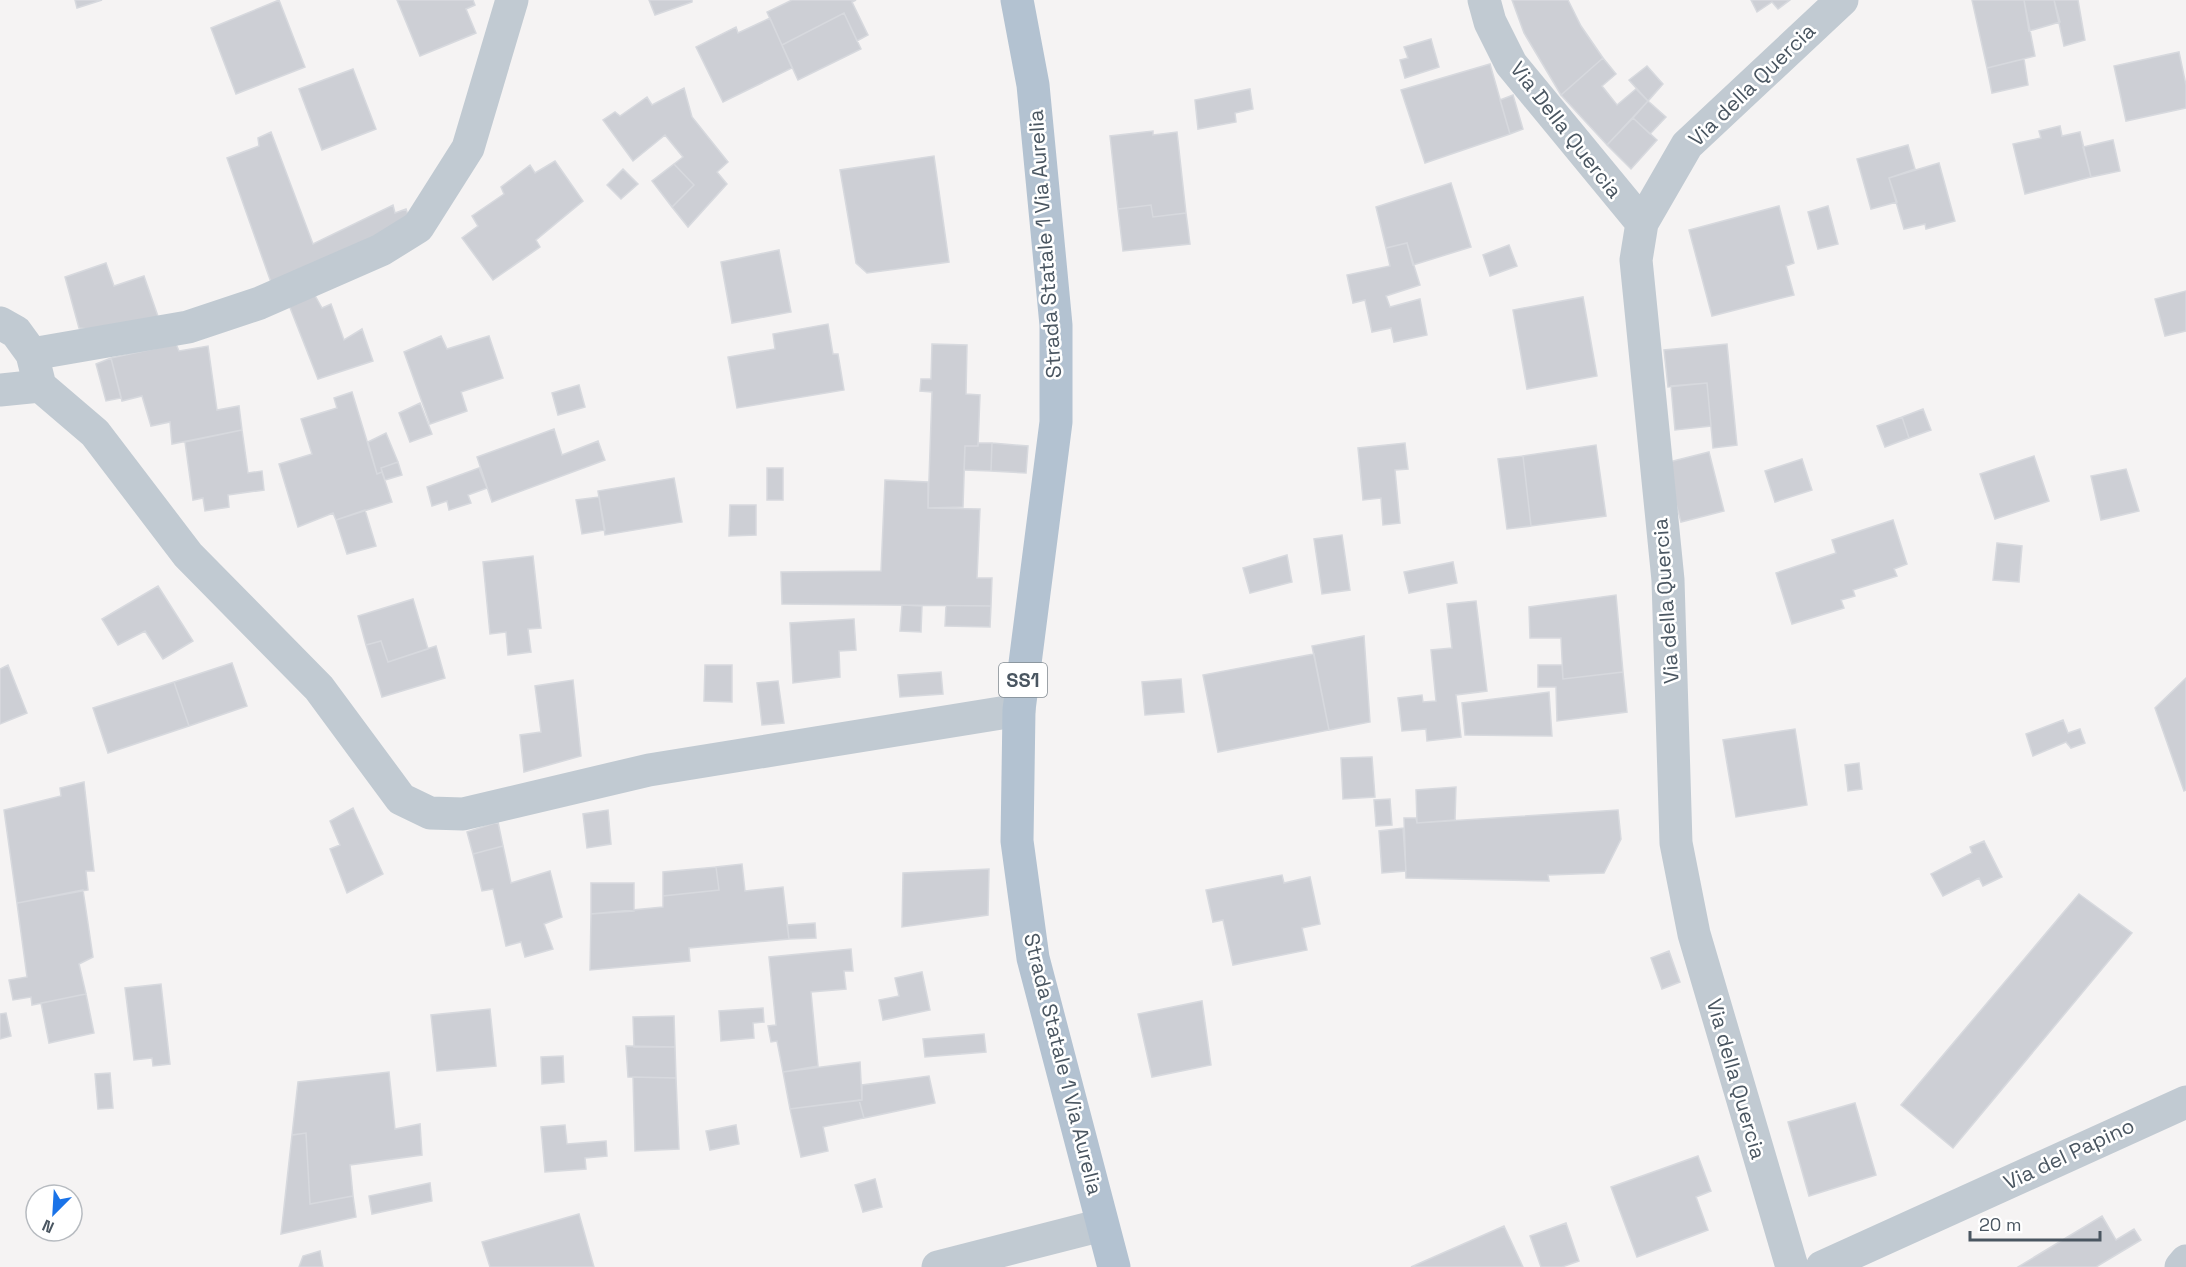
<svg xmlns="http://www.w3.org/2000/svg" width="2186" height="1267" viewBox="0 0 2186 1267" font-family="'Space Grotesk',sans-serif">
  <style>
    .building { fill: #cdcfd5; stroke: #d7d9de; stroke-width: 1.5 }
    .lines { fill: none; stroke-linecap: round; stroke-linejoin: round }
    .minor { stroke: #c1cad2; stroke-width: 33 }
    .tertiary { stroke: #c1cad2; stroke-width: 33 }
    .primary { stroke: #b3c2d1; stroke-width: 33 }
    .labels { text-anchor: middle; stroke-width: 5; stroke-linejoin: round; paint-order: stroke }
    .shield { fill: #fff; stroke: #808990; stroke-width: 1.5 }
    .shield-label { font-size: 20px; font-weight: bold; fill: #4a5661 }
    .street-label { font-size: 21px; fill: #4a5661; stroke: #fff }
  </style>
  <rect width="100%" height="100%" fill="#f5f3f3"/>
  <!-- building -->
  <path class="building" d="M 75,0 L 102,0 L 77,8 Z
    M 279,0 L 305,67 L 236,94 L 211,28 Z
    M 397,0 L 473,0 L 475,5 L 466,9 L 476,33 L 420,56 Z
    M 649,0 L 692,0 L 692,2 L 655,15 Z
    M 792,0 L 856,0 L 852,2 L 868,35 L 857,41 L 844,13 L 782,45 L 767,12 Z
    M 1512,0 L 1568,0 L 1581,26 L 1603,58 L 1561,95 L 1524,33 Z
    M 1751,0 L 1790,0 L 1778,9 L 1772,2 L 1757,12 Z
    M 1972,0 L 2024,0 L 2035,56 L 1987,68 Z
    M 2024,0 L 2054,0 L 2060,22 L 2029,31 Z
    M 2054,0 L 2078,0 L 2085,40 L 2064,46 Z
    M 844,13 L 861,49 L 798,80 L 782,45 Z
    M 770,18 L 792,68 L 723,102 L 696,47 L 736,27 L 738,33 Z
    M 1431,39 L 1439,67 L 1405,78 L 1400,60 L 1408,58 L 1404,47 Z
    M 2179,52 L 2186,85 L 2186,108 L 2126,121 L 2114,66 Z
    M 1603,58 L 1616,74 L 1602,86 L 1617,105 L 1636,89 L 1648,101 L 1607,145 L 1561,95 Z
    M 2024,59 L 2028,85 L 1992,93 L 1987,68 Z
    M 1490,64 L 1510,134 L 1425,163 L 1401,90 Z
    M 1647,66 L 1663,84 L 1648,101 L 1629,80 Z
    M 353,69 L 376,129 L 322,150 L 299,89 Z
    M 684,88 L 692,117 L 728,162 L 717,172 L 727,184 L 688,227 L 672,207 L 694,185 L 674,164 L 683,157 L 665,135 L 633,161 L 603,120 L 615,112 L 620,116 L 647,97 L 652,105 Z
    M 1250,89 L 1253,109 L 1235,113 L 1236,122 L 1198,129 L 1195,100 Z
    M 1513,95 L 1523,129 L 1510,134 L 1500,100 Z
    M 1648,101 L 1666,117 L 1650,134 L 1633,118 Z
    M 1633,118 L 1657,140 L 1631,169 L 1607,145 Z
    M 2060,126 L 2062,136 L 2080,132 L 2091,177 L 2025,194 L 2013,144 L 2041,138 L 2039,131 Z
    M 1153,131 L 1153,135 L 1177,132 L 1186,213 L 1153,217 L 1151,205 L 1118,209 L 1110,136 Z
    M 271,132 L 313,244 L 393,205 L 395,213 L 406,209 L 410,221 L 273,288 L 227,158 L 259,146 L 258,138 Z
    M 2113,140 L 2120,171 L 2091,177 L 2083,147 Z
    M 1908,145 L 1915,169 L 1889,178 L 1897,202 L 1871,209 L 1857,159 Z
    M 934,156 L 949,262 L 867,273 L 856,263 L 840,170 Z
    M 555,161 L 583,201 L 536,240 L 540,247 L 493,280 L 462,238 L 478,226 L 472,216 L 504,194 L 501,187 L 530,165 L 535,173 Z
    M 1939,163 L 1955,221 L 1926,229 L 1925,224 L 1904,229 L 1889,178 Z
    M 674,164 L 694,185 L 672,207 L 652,181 Z
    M 623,169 L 638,184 L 621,199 L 607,185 Z
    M 1451,183 L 1471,247 L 1413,265 L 1407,243 L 1386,248 L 1376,207 Z
    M 1151,205 L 1153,217 L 1186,213 L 1190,244 L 1123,251 L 1118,209 Z
    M 1779,206 L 1794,263 L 1786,266 L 1794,295 L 1712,316 L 1689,230 Z
    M 1828,206 L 1838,244 L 1818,249 L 1808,212 Z
    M 1407,243 L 1420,285 L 1386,296 L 1390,307 L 1420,299 L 1427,335 L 1394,342 L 1391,328 L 1372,332 L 1365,300 L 1353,303 L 1347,275 L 1390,266 L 1386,248 Z
    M 1509,245 L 1517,266 L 1490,276 L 1483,255 Z
    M 779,250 L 791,312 L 732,323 L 721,262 Z
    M 106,263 L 114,286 L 144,276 L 162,328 L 124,333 L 79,328 L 65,277 Z
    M 2186,291 L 2186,331 L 2165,336 L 2155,299 Z
    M 313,292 L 322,308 L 331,304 L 344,340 L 362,329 L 373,361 L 318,379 L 289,305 Z
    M 1583,297 L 1597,376 L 1527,389 L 1513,310 Z
    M 828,324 L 833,354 L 838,354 L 844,390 L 737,408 L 728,357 L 775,349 L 773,334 Z
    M 441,336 L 447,349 L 489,336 L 503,378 L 461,392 L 467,411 L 430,424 L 404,352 Z
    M 176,344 L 179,351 L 208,346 L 217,410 L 239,406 L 242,430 L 172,444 L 170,422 L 151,426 L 142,396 L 122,401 L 111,358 Z
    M 932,344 L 967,345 L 966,394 L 980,395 L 978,446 L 965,446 L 963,507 L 928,508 L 932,392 L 920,391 L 921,379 L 931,379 Z
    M 1727,344 L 1737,445 L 1713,448 L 1707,383 L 1668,387 L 1664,350 Z
    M 111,358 L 121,398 L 106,401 L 96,364 Z
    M 1707,383 L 1711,426 L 1675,430 L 1671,386 Z
    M 579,385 L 585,407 L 558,415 L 552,393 Z
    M 352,392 L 377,474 L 382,472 L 392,502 L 336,520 L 333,513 L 298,527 L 279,464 L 312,454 L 301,419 L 337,408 L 334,398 Z
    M 420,403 L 432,434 L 410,442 L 399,413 Z
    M 1923,409 L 1931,430 L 1909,438 L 1902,417 Z
    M 1902,417 L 1909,438 L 1885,447 L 1877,426 Z
    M 554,429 L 562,455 L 598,441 L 605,460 L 492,502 L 477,457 Z
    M 242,430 L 248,473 L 262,471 L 264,490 L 228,495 L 229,507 L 205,511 L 203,498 L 193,500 L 185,442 Z
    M 386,433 L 398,462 L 381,468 L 382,472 L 377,474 L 368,442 Z
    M 978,443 L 992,443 L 991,471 L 964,470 L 965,446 L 978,446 Z
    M 992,443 L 1028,446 L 1026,473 L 991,471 Z
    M 1405,443 L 1408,469 L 1395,470 L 1400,523 L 1383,525 L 1381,498 L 1363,500 L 1358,448 Z
    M 1596,445 L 1606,516 L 1531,526 L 1523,456 Z
    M 1709,452 L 1724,511 L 1681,522 L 1665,463 Z
    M 1523,456 L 1531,526 L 1507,529 L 1498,459 Z
    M 2034,456 L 2049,501 L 1995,519 L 1980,474 Z
    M 1802,459 L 1812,490 L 1775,502 L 1765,471 Z
    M 398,462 L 402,475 L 385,480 L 381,468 Z
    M 479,468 L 487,488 L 468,495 L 471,503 L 449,510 L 447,501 L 432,506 L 427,487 Z
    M 767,468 L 783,468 L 783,500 L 767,500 Z
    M 2126,469 L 2139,511 L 2101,520 L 2091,476 Z
    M 674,478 L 682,522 L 605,535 L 598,491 Z
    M 885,480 L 928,482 L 928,508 L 980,509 L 977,578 L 992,578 L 991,606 L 782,604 L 781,572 L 881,571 Z
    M 599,497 L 605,530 L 582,534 L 576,500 Z
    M 730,505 L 756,505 L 756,535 L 729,536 Z
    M 365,510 L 376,546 L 347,554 L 336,520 Z
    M 1893,520 L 1907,564 L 1894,569 L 1897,576 L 1853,590 L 1855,596 L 1841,600 L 1844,608 L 1792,624 L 1776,573 L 1836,553 L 1832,540 Z
    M 1342,535 L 1350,590 L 1322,594 L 1314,539 Z
    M 1997,543 L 2022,546 L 2019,582 L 1993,580 Z
    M 1287,555 L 1292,582 L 1250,593 L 1243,568 Z
    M 533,556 L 541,628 L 528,629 L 531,652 L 508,655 L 506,632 L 490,634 L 483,562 Z
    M 1453,562 L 1457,583 L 1409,593 L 1404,572 Z
    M 158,586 L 193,641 L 163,659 L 145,631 L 118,645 L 102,619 Z
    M 1616,595 L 1623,672 L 1563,679 L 1561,638 L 1530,638 L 1529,607 Z
    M 413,599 L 428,649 L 388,662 L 381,641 L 366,645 L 358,616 Z
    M 1476,601 L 1487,691 L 1456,695 L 1461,737 L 1427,741 L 1426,729 L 1402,731 L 1398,698 L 1422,695 L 1423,702 L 1436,701 L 1431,650 L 1452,648 L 1447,604 Z
    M 902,605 L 922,606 L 921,632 L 900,631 Z
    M 946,606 L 991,606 L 990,627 L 945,626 Z
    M 854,619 L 856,650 L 839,651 L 840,677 L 793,683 L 790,623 Z
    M 1364,636 L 1370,722 L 1329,730 L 1312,646 Z
    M 381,641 L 388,662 L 436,646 L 445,678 L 382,697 L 366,645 Z
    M 1314,654 L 1329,730 L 1218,752 L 1203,675 Z
    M 232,663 L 247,706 L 189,726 L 174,682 Z
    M 8,665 L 27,713 L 0,724 L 0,669 Z
    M 705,665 L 732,665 L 732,702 L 704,701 Z
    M 1538,665 L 1562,665 L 1563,679 L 1623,672 L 1627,712 L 1557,721 L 1556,687 L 1538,687 Z
    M 941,672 L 943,694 L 900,697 L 898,675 Z
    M 2186,678 L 2186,790 L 2184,791 L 2155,708 Z
    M 1181,679 L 1184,712 L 1145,715 L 1142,682 Z
    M 573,680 L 581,756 L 524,772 L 520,735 L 541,732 L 535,686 Z
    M 778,681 L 784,723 L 762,725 L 757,683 Z
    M 174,682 L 189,726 L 108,753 L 93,708 Z
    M 1549,692 L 1552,736 L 1465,735 L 1462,703 Z
    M 2063,720 L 2068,733 L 2080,729 L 2085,743 L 2071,748 L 2066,742 L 2033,756 L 2026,734 Z
    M 1795,729 L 1807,805 L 1736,817 L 1723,740 Z
    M 1372,757 L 1375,797 L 1343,799 L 1341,758 Z
    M 1859,763 L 1862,789 L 1848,791 L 1845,765 Z
    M 84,782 L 94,871 L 86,871 L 88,890 L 17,903 L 4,810 L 61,796 L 60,788 Z
    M 1456,787 L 1455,820 L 1417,823 L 1416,790 Z
    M 1390,799 L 1392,825 L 1376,826 L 1374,800 Z
    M 353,808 L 383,874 L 347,893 L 330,849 L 340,845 L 330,821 Z
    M 608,810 L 611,844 L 587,848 L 583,814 Z
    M 1618,810 L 1621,839 L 1604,873 L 1548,875 L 1549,881 L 1406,878 L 1404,818 L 1416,818 L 1417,823 Z
    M 498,822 L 503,846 L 473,854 L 467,832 Z
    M 1403,828 L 1406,871 L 1382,873 L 1379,831 Z
    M 1984,841 L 2002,877 L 1983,886 L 1979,878 L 1943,896 L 1931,874 L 1972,853 L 1970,847 Z
    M 503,846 L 511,883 L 550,871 L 562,917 L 544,924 L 553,949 L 525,957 L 521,942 L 506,946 L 493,889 L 482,891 L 473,854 Z
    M 742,864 L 745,891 L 783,887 L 789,939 L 689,948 L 690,961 L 590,970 L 591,914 L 663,907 L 663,896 L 719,890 L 716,867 Z
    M 716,867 L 719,890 L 663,896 L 663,872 Z
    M 989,869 L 988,915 L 902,927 L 903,873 Z
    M 1282,875 L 1284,883 L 1310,877 L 1320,924 L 1302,928 L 1307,950 L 1233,965 L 1223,920 L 1213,922 L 1206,890 Z
    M 591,883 L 634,883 L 634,911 L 591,914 Z
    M 83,890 L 93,957 L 79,964 L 86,994 L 32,1005 L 31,997 L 13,1000 L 9,980 L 27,977 L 17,903 Z
    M 2079,894 L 2132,933 L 1953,1148 L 1901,1105 Z
    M 815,923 L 816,938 L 789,939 L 787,925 Z
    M 851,949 L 853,971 L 844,971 L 846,989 L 811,992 L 818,1066 L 783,1072 L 777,1041 L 771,1042 L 768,1026 L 776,1025 L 769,957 Z
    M 1669,951 L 1680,982 L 1662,989 L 1651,958 Z
    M 922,972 L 930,1010 L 883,1020 L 879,1000 L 899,996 L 895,978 Z
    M 161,984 L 170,1064 L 153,1066 L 152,1058 L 134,1060 L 125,988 Z
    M 86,994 L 94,1033 L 49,1043 L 41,1003 Z
    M 1202,1001 L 1211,1065 L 1152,1077 L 1138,1014 Z
    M 763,1008 L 764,1022 L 753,1023 L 754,1038 L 721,1041 L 719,1011 Z
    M 490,1009 L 496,1066 L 437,1071 L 431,1015 Z
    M 6,1013 L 11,1036 L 0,1039 L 0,1014 Z
    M 674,1016 L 675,1047 L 634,1047 L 633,1017 Z
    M 984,1034 L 986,1052 L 925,1057 L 923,1039 Z
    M 626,1046 L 675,1047 L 676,1078 L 628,1077 Z
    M 563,1056 L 564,1082 L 542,1084 L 541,1057 Z
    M 860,1062 L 862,1100 L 790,1109 L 783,1072 Z
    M 389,1072 L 395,1129 L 420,1124 L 422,1155 L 350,1165 L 353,1196 L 310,1204 L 306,1133 L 292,1135 L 298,1082 Z
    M 110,1073 L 113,1108 L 98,1109 L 95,1074 Z
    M 929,1076 L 935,1103 L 864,1118 L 859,1100 L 862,1100 L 862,1085 Z
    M 633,1077 L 676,1078 L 679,1149 L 635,1151 Z
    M 859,1100 L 864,1118 L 823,1127 L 828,1151 L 801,1157 L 790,1109 Z
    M 1855,1103 L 1876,1175 L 1809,1196 L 1788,1122 Z
    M 565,1125 L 567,1144 L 606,1141 L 607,1156 L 585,1158 L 586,1169 L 545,1172 L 541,1127 Z
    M 736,1125 L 739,1144 L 710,1150 L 706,1131 Z
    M 306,1133 L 310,1204 L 353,1196 L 356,1217 L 281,1234 L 292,1135 Z
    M 1698,1156 L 1711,1191 L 1696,1197 L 1708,1230 L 1637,1257 L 1611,1187 Z
    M 875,1179 L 882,1207 L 863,1212 L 855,1185 Z
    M 430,1183 L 432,1201 L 372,1214 L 369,1196 Z
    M 579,1214 L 594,1267 L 490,1267 L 482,1242 Z
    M 2102,1216 L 2116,1240 L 2134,1229 L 2141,1240 L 2096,1267 L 2018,1267 Z
    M 1566,1223 L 1579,1261 L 1562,1267 L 1541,1267 L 1530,1236 Z
    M 1504,1226 L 1523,1267 L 1411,1267 Z
    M 320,1251 L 323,1267 L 299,1267 L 303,1256 Z"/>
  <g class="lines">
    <!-- minor -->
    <path class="minor" d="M 1484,0 L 1490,22 L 1511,64 L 1642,223
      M 0,323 L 16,332 L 32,354 L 40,386 L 95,433 L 188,555 L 319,688 L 401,799 L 430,813 L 463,814 L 649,770 L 1019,710
      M 32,354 L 188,327 L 260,303 L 381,250 L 418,227 L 468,148 L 512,0
      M 0,390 L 40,386
      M 938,1267 L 1102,1225
      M 1792,1267 L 1694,934 L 1676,843 L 1668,580 L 1636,260 L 1642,223 L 1687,145 L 1842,0
      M 2181,1267 L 2186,1261"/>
    <!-- tertiary -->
    <path class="tertiary" d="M 1822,1267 L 2186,1102"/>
    <!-- primary -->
    <path class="primary" d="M 1017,0 L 1033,85 L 1056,325 L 1056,422 L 1019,710 L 1017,841 L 1033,958 L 1114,1267"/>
  </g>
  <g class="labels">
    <!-- shield labels -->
    <rect class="shield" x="999" y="663" width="48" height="34" rx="4.5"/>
    <g class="shield-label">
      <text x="1023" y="687">SS1</text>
    </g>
    <!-- street labels -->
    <g class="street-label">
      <text transform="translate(1752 85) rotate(-44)" y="7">Via della Quercia</text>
      <text transform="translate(1566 130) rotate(52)" y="7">Via Della Quercia</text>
      <text transform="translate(1045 244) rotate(-94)" y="7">Strada Statale 1 Via Aurelia</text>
      <text transform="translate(1666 601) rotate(-94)" y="7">Via della Quercia</text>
      <text transform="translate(1063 1064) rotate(76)" y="7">Strada Statale 1 Via Aurelia</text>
      <text transform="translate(1736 1079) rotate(74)" y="7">Via della Quercia</text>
      <text transform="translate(2069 1154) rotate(-25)" y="7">Via del Papino</text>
    </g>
  </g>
  <!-- north arrow -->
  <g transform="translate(54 1213) rotate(204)"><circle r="28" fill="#ffffff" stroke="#b7bbc0" stroke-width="1.5"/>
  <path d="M0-4.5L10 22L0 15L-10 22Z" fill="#1a73e8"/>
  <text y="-9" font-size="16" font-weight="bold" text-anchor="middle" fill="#4a5661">N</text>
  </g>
  <!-- scale -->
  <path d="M1970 1231v9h130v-9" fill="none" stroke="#4a5661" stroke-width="3"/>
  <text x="1979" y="1231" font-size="18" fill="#4a5661" stroke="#ffffff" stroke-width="4.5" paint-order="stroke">20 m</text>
</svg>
